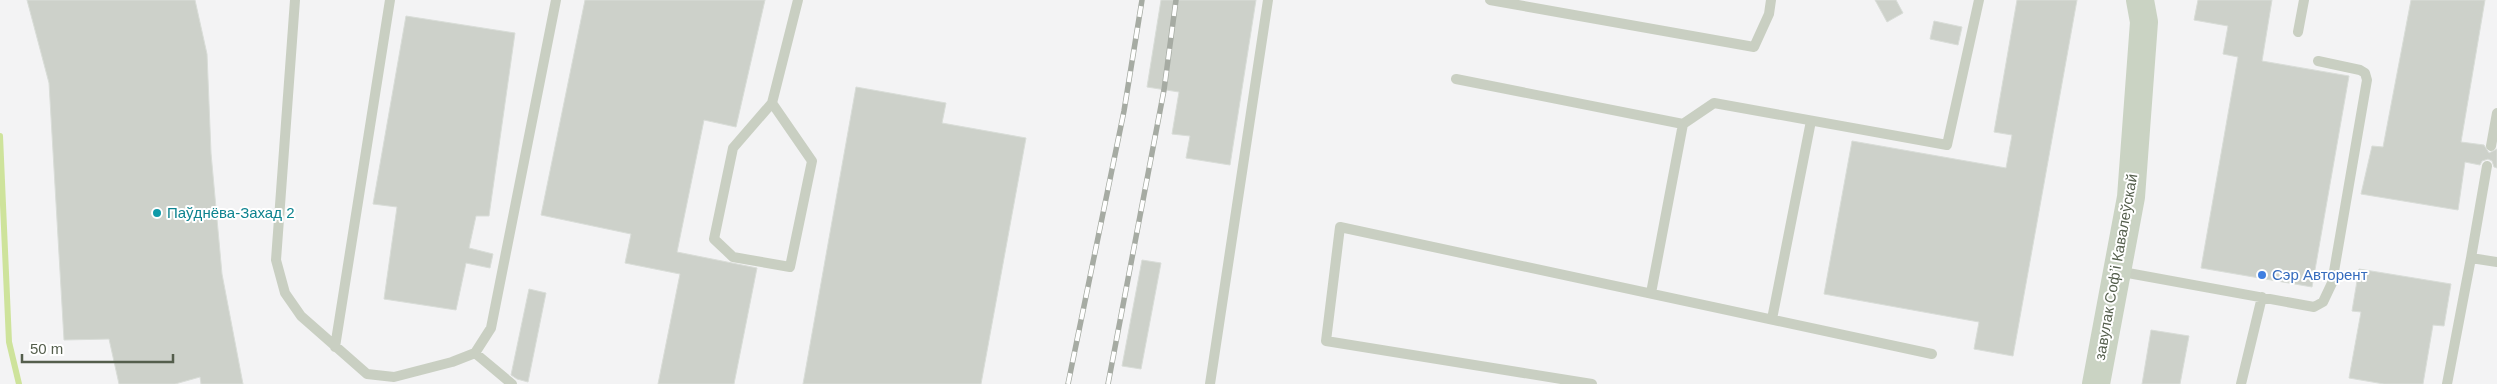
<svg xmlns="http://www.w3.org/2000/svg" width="2497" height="384" viewBox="0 0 2497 384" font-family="Arial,sans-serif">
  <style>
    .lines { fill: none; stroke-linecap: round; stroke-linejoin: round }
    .stream { stroke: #cee39b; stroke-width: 6 }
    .building { fill: #cdd1ca; stroke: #d9ddd8 }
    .lane { stroke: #c9cfc2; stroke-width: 10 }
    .secondary { stroke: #cad3c3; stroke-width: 28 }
    .rail-casing { stroke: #a6aba3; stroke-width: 5.5 }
    .rail { stroke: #fff; stroke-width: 4; stroke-dasharray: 11; stroke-linecap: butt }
    .culture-dot { fill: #0f9aa8; stroke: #fff; stroke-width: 2 }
    .shop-dot { fill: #3f7fe0; stroke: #fff; stroke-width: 2 }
    .labels { text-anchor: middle; stroke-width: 4; stroke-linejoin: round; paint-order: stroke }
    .culture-label { font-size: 15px; fill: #0d838f; stroke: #fff; text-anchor: start }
    .street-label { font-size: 15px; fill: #545e4c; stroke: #fff }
    .shop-label { font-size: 15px; fill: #366cbe; stroke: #fff; text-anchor: start }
  </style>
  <rect width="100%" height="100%" fill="#f3f3f4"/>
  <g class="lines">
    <!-- stream -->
    <path class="stream" d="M 0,136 L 9,342 L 19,384"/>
  </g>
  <!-- building -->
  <path class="building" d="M 27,0 L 195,0 L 207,54 L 211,153 L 222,274 L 243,384 L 201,384 L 200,377 L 175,384 L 119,384 L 109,339 L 64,340 L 49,83 Z
    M 585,0 L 765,0 L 736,127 L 704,120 L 677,252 L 757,268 L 734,384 L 658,384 L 680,274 L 625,263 L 631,234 L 541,215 Z
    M 1161,0 L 1256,0 L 1230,165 L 1186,158 L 1190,136 L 1172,134 L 1179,92 L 1147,87 Z
    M 1875,0 L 1896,0 L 1903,13 L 1887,22 Z
    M 2017,0 L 2077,0 L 2013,356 L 1974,349 L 1979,322 L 1824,294 L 1852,141 L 2006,168 L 2012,135 L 1994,132 Z
    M 2198,0 L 2272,0 L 2262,61 L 2349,76 L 2312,287 L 2201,268 L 2238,57 L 2223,54 L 2228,26 L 2194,20 Z
    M 2411,0 L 2485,0 L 2461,142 L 2484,145 L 2489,153 L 2497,149 L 2497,168 L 2494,167 L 2492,161 L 2488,159 L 2482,161 L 2480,165 L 2465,162 L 2458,210 L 2361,194 L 2372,146 L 2383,147 Z
    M 406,16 L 515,33 L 489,216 L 476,216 L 469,248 L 493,254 L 490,268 L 466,263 L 456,310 L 384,299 L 397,207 L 373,204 Z
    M 1934,21 L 1962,27 L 1958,45 L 1930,39 Z
    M 856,87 L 946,103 L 942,123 L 1026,138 L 981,384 L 803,384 Z
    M 1142,260 L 1161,263 L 1141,369 L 1122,366 Z
    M 2359,269 L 2451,284 L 2444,326 L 2433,325 L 2423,384 L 2384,384 L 2349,378 L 2361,312 L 2352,311 Z
    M 529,289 L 546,293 L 528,382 L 517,379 L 511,375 Z
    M 2151,330 L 2189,336 L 2180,384 L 2142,384 Z"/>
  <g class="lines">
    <!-- lane -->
    <path class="lane" d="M 295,0 L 276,260 L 285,293 L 301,316 L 367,374 L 394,377 L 452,362 L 475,353 L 491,328 L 556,0
      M 1490,0 L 1754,47 L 1769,14 L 1771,0
      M 2298,32 L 2304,0
      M 1456,79 L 1683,124
      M 772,103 L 812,161 L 790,267 L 733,257 L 714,239 L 733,148 L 772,103 L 798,0
      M 2491,146 L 2497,113
      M 2487,166 L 2471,258 L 2497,262
      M 2117,271 L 2314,307 L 2323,302 L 2332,283 L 2367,80 L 2365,73 L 2360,70 L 2318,61
      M 1651,293 L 1683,124 L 1714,103 L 1947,145 L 1979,0
      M 1772,319 L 1811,121
      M 335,347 L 390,0
      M 475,353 L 512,384
      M 1210,384 L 1268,0
      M 1592,384 L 1326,341 L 1340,227 L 1932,354
      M 2241,384 L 2262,297
      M 2447,384 L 2471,258"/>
    <!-- secondary -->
    <path class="secondary" d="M 2096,384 L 2131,197 L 2144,22 L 2140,0"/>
    <defs>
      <path id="rail" d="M 1068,384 L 1124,111 L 1142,0
        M 1108,384 L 1164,90 L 1176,0"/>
    </defs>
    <!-- rail casing -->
    <use href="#rail" class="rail-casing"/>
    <!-- rail -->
    <use href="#rail" class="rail"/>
  </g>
  <!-- markers -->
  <circle class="culture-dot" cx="157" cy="213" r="5"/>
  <circle class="shop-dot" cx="2262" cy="275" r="5"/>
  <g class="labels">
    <!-- culture labels -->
    <g class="culture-label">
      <text x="167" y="218">Паўднёва-Захад 2</text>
    </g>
    <!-- street labels -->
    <g class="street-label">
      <text transform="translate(2116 267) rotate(-80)" y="5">завулак Софʼі Кавалеўскай</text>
    </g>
    <!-- shop labels -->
    <g class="shop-label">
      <text x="2272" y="280">Сэр Авторент</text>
    </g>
  </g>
  <!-- scale -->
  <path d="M22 354v8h151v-8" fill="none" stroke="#545e4c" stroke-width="2.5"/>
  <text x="30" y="354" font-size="15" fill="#545e4c" stroke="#ffffff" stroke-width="4" paint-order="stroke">50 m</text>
</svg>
